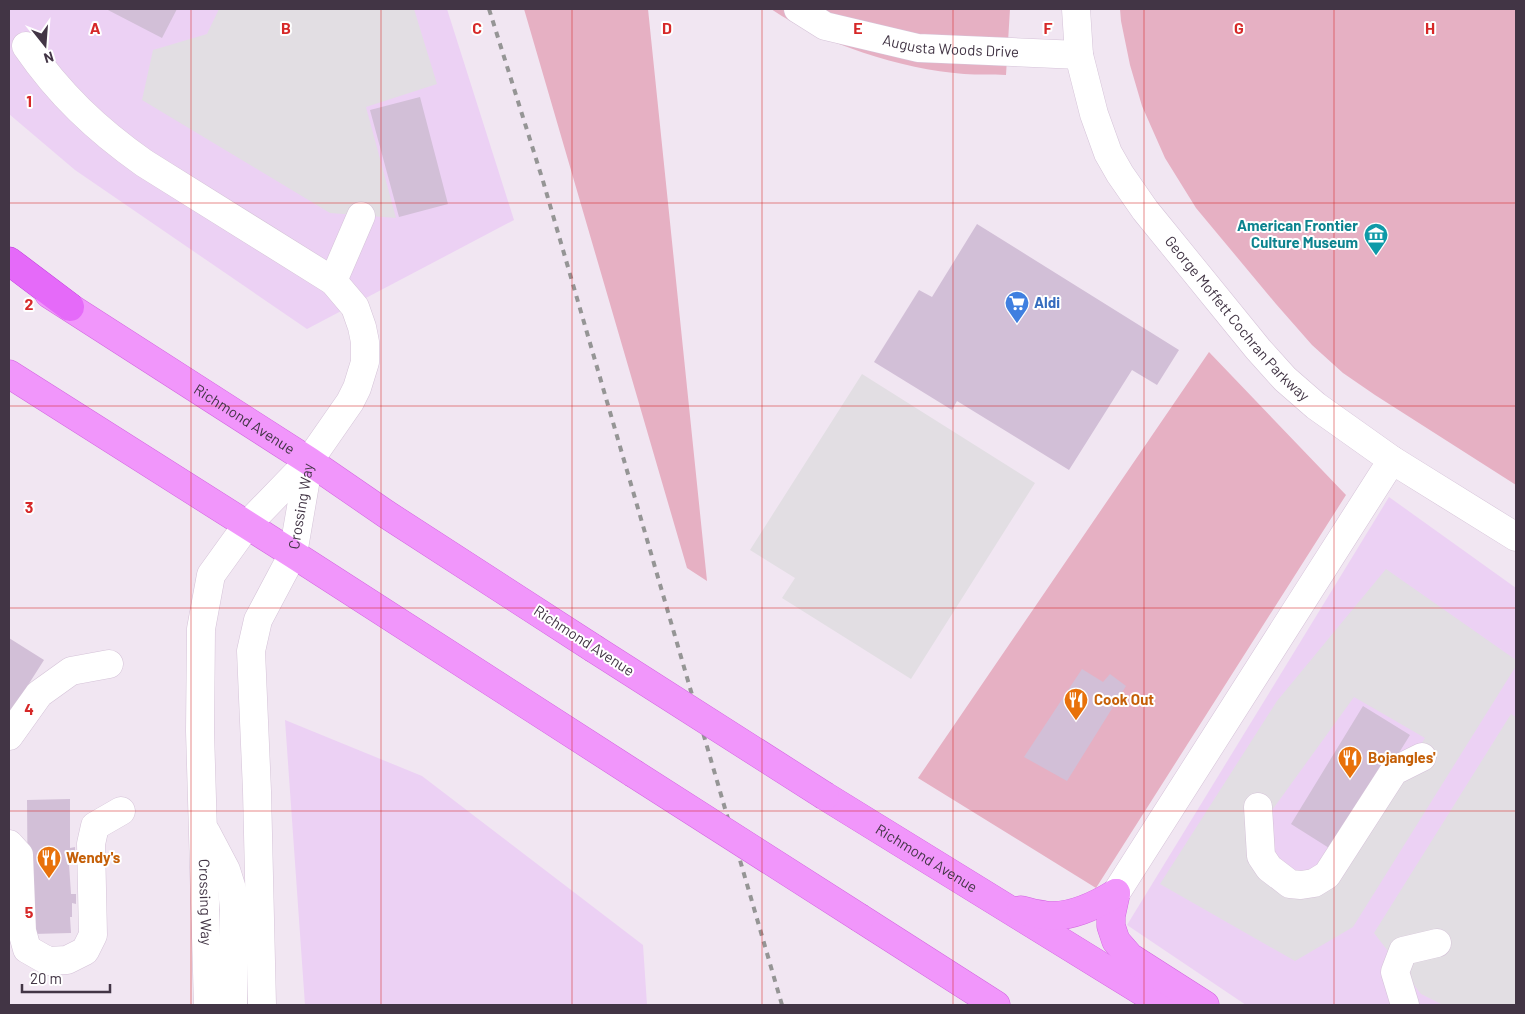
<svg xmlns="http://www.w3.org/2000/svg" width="1525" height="1014" viewBox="0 0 1525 1014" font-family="Barlow,sans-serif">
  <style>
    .commercial { fill: #ecd1f4 }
    .green { fill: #e6b0c3 }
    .parking { fill: #e2dee3; fill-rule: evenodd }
    .building { fill: #d2bfd7 }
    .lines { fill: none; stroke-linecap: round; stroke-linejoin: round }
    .minor-casing { stroke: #d5c3d8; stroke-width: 29 }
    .major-casing { stroke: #d267e0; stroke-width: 29 }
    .highway-casing { stroke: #bc3ad8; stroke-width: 29 }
    .minor { stroke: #fff; stroke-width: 28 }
    .major { stroke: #f196fb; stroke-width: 28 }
    .highway { stroke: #e56af9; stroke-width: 28 }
    .rail { stroke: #959595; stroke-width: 4; stroke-dasharray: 6 6; stroke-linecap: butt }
    .major-bridge-casing { stroke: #d267e0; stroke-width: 29; stroke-linecap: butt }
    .major-bridge { stroke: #f196fb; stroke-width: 28 }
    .grid { fill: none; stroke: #d62828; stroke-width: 1; stroke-opacity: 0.55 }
    .labels { text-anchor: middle; stroke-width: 4; stroke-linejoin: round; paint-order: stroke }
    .street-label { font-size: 15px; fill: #423545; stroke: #fff }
    .culture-label { font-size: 15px; font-weight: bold; fill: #0d838f; stroke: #fff; text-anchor: end }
    .shop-label { font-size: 15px; font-weight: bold; fill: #366cbe; stroke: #fff; text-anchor: start }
    .food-label { font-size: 15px; font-weight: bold; fill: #c56008; stroke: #fff; text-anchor: start }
    .grid-label { font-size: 16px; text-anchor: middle; font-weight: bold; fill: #d62828; stroke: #fff; stroke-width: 4; stroke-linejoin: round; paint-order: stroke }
  </style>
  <rect width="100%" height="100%" fill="#f1e6f2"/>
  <!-- commercial -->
  <path class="commercial" d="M 9,9 L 447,9 L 514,220 L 307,329 L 75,170 L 9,114 Z
    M 1389,497 L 1516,588 L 1516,1005 L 1246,1005 L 1127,925 Z
    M 285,720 L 422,776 L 643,945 L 647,1005 L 305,1005 Z"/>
  <!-- green -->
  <path class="green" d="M 524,9 L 648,9 L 707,581 L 687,568 Z
    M 771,9 L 1010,9 L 1006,75 C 992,74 978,75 964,74 C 901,69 823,44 771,9 Z
    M 1120,9 L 1516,9 L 1516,485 L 1375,395 L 1343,373 L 1312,345 L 1276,304 L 1196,208 L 1165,158 L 1142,106 L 1130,65 L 1121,21 Z
    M 1209,352 L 1346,495 L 1096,888 L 918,778 Z"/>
  <!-- parking -->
  <path class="parking" d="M 219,9 L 414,9 L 437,84 L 366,107 L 396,218 L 330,213 L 142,100 L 153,50 L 207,34 Z
    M 862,374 L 1035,483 L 911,679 L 782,598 L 795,578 L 750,550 Z
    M 1386,569 L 1516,660 L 1516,666 L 1353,927 L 1295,961 L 1160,884 L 1277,701 ZM 1354,697 L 1425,738 L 1340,874 L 1270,879 L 1257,831 Z
    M 1511,714 L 1516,717 L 1516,1005 L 1443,1005 L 1421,994 L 1374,933 Z"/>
  <!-- building -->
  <path class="building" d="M 106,9 L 177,9 L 162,38 Z
    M 420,97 L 448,204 L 399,217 L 370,110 Z
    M 977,224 L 1179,350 L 1157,385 L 1132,370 L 1069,470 L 957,401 L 952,410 L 874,362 L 919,290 L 932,297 Z
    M 9,638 L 44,660 L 9,715 Z
    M 1082,669 L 1103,682 L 1110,674 L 1126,686 L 1067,781 L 1024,757 Z
    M 1363,706 L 1410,735 L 1337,853 L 1291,824 Z
    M 70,799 L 70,848 L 75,847 L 75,864 L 69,864 L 71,894 L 76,894 L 76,904 L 72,903 L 72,917 L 70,917 L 71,933 L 33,934 L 28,918 L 27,800 Z"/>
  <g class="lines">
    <defs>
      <g id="minor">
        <path id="s1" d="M 798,9 L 825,26 L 918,48 L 1079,55"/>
        <path id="s2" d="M 1076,9 L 1079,55 L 1094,114 L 1108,153 L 1120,174 L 1145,210 L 1258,349 L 1285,379 L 1316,406 L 1392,460 L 1516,537"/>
        <path id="s3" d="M 26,46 C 59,94 96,129 144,163 L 333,281 L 355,307 L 362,327 L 365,342 L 365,362 L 357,388 L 350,402 L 309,461 L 247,525 L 211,575 L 201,629 L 200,731 L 208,1005"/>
        <path d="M 333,281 L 361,216"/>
        <path d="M 9,736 L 39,694 L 71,671 L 109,664"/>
        <path d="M 1258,807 L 1261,856 L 1269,868 L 1290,884 L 1301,885 L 1314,883 L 1327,875 L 1394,771 L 1422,757"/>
        <path d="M 206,832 L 226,870 L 232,889 L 234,909 L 233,1005"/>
        <path d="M 9,844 L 19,855 L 22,931 L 27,949 L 48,961 L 67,960 L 85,951 L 93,935 L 91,844 L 95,826 L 121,811"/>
        <path d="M 1116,893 L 1392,460"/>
        <path id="s4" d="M 262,1005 L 257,791 L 251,651 L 258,620 L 293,554 L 309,461"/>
        <path d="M 1405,1005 L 1395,972 L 1403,951 L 1437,943"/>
      </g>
      <g id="major">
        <path id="s5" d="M 49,294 L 309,461 L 386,514 L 593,648"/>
        <path d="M 9,374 L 293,554 L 633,773"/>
        <path id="s6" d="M 825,796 L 1164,1005"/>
        <path d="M 1116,893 L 1111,916 L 1111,926 L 1116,941 L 1130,957 L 1205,1005"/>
        <path d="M 1021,910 C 1028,912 1036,914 1044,915 C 1069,919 1095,906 1116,893"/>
        <path d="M 860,918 L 996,1005"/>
      </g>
      <path id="highway" d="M 9,261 L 70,307"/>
    </defs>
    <!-- minor casing -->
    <use href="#minor" class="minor-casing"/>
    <!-- major casing -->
    <use href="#major" class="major-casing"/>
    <!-- highway casing -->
    <use href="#highway" class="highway-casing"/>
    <!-- minor -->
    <use href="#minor" class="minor"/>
    <!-- major -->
    <use href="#major" class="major"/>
    <!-- highway -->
    <use href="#highway" class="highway"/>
    <!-- rail -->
    <path class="rail" d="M 489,9 L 543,181 L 782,1005"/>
    <defs>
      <path id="major-bridge" d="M 593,648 L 825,796
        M 633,773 L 860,918"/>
    </defs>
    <!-- major-bridge casing -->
    <use href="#major-bridge" class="major-bridge-casing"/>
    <!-- major-bridge -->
    <use href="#major-bridge" class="major-bridge"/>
  </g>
  <!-- grid -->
  <path class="grid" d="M 191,9 L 191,1005M 381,9 L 381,1005M 572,9 L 572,1005M 762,9 L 762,1005M 953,9 L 953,1005M 1144,9 L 1144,1005M 1334,9 L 1334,1005M 9,203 L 1516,203M 9,406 L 1516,406M 9,608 L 1516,608M 9,811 L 1516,811"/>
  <!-- icons -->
  <defs>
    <symbol id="museum-pin" viewBox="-11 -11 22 30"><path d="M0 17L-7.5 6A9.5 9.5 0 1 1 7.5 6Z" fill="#0f9aa8" stroke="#fff"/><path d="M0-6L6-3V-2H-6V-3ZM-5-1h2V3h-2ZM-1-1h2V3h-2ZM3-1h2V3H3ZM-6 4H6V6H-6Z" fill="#fff"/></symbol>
    <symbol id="supermarket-pin" viewBox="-11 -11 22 30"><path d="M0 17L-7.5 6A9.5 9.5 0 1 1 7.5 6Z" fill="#3f7fe0" stroke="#fff"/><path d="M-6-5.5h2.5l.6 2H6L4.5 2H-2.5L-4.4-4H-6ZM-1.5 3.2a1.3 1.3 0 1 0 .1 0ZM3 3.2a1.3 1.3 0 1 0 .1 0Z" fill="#fff"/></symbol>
    <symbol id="restaurant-pin" viewBox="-11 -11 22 30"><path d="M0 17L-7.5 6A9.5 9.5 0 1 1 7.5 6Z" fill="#e8710a" stroke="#fff"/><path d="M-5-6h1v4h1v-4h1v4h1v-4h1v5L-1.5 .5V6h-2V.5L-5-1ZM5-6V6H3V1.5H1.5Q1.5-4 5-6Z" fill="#fff"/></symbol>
  </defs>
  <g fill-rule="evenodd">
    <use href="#museum-pin" x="1362" y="221" width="28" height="38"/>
    <use href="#supermarket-pin" x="1003" y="289" width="28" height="38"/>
    <use href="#restaurant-pin" x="1062" y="686" width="28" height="38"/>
    <use href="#restaurant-pin" x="1336" y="744" width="28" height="38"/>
    <use href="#restaurant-pin" x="35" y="844" width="28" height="38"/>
  </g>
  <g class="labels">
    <!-- street labels -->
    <g class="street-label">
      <text dy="5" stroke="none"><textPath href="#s1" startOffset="160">Augusta Woods Drive</textPath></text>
      <text dy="5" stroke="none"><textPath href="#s2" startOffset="359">George Moffett Cochran Parkway</textPath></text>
      <text dy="5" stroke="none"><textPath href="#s5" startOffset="232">Richmond Avenue</textPath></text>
      <text dy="5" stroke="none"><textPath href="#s4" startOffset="509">Crossing Way</textPath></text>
      <text transform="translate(584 641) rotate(33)" y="5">Richmond Avenue</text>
      <text dy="5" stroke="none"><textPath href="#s6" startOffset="119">Richmond Avenue</textPath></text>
      <text dy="5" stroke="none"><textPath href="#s3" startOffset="1074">Crossing Way</textPath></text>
    </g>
    <!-- culture labels -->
    <g class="culture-label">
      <text x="1358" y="231">American Frontier<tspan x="1358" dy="17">Culture Museum</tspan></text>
    </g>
    <!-- shop labels -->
    <g class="shop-label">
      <text x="1034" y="308">Aldi</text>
    </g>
    <!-- food labels -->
    <g class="food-label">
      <text x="1094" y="705">Cook Out</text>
      <text x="1368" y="763">Bojangles'</text>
      <text x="66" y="863">Wendy's</text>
    </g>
  </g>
  <g class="grid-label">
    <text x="95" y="34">A</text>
    <text x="286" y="34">B</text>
    <text x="477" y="34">C</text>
    <text x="667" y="34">D</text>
    <text x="858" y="34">E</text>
    <text x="1048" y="34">F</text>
    <text x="1239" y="34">G</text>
    <text x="1430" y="34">H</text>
    <text x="29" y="107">1</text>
    <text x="29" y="310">2</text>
    <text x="29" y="513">3</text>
    <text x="29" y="715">4</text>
    <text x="29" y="918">5</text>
  </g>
  <!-- border -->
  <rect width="1525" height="1014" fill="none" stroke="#423545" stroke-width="20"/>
  <!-- north arrow -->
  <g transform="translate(45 45) rotate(163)" stroke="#ffffff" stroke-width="4" paint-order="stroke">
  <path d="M0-4L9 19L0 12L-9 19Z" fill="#423545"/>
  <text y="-8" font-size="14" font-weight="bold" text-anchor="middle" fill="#423545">N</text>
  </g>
  <!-- scale -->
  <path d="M22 984v8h88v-8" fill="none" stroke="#423545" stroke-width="2.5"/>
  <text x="30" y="984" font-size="15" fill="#423545" stroke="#ffffff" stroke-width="4" paint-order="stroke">20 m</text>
</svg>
